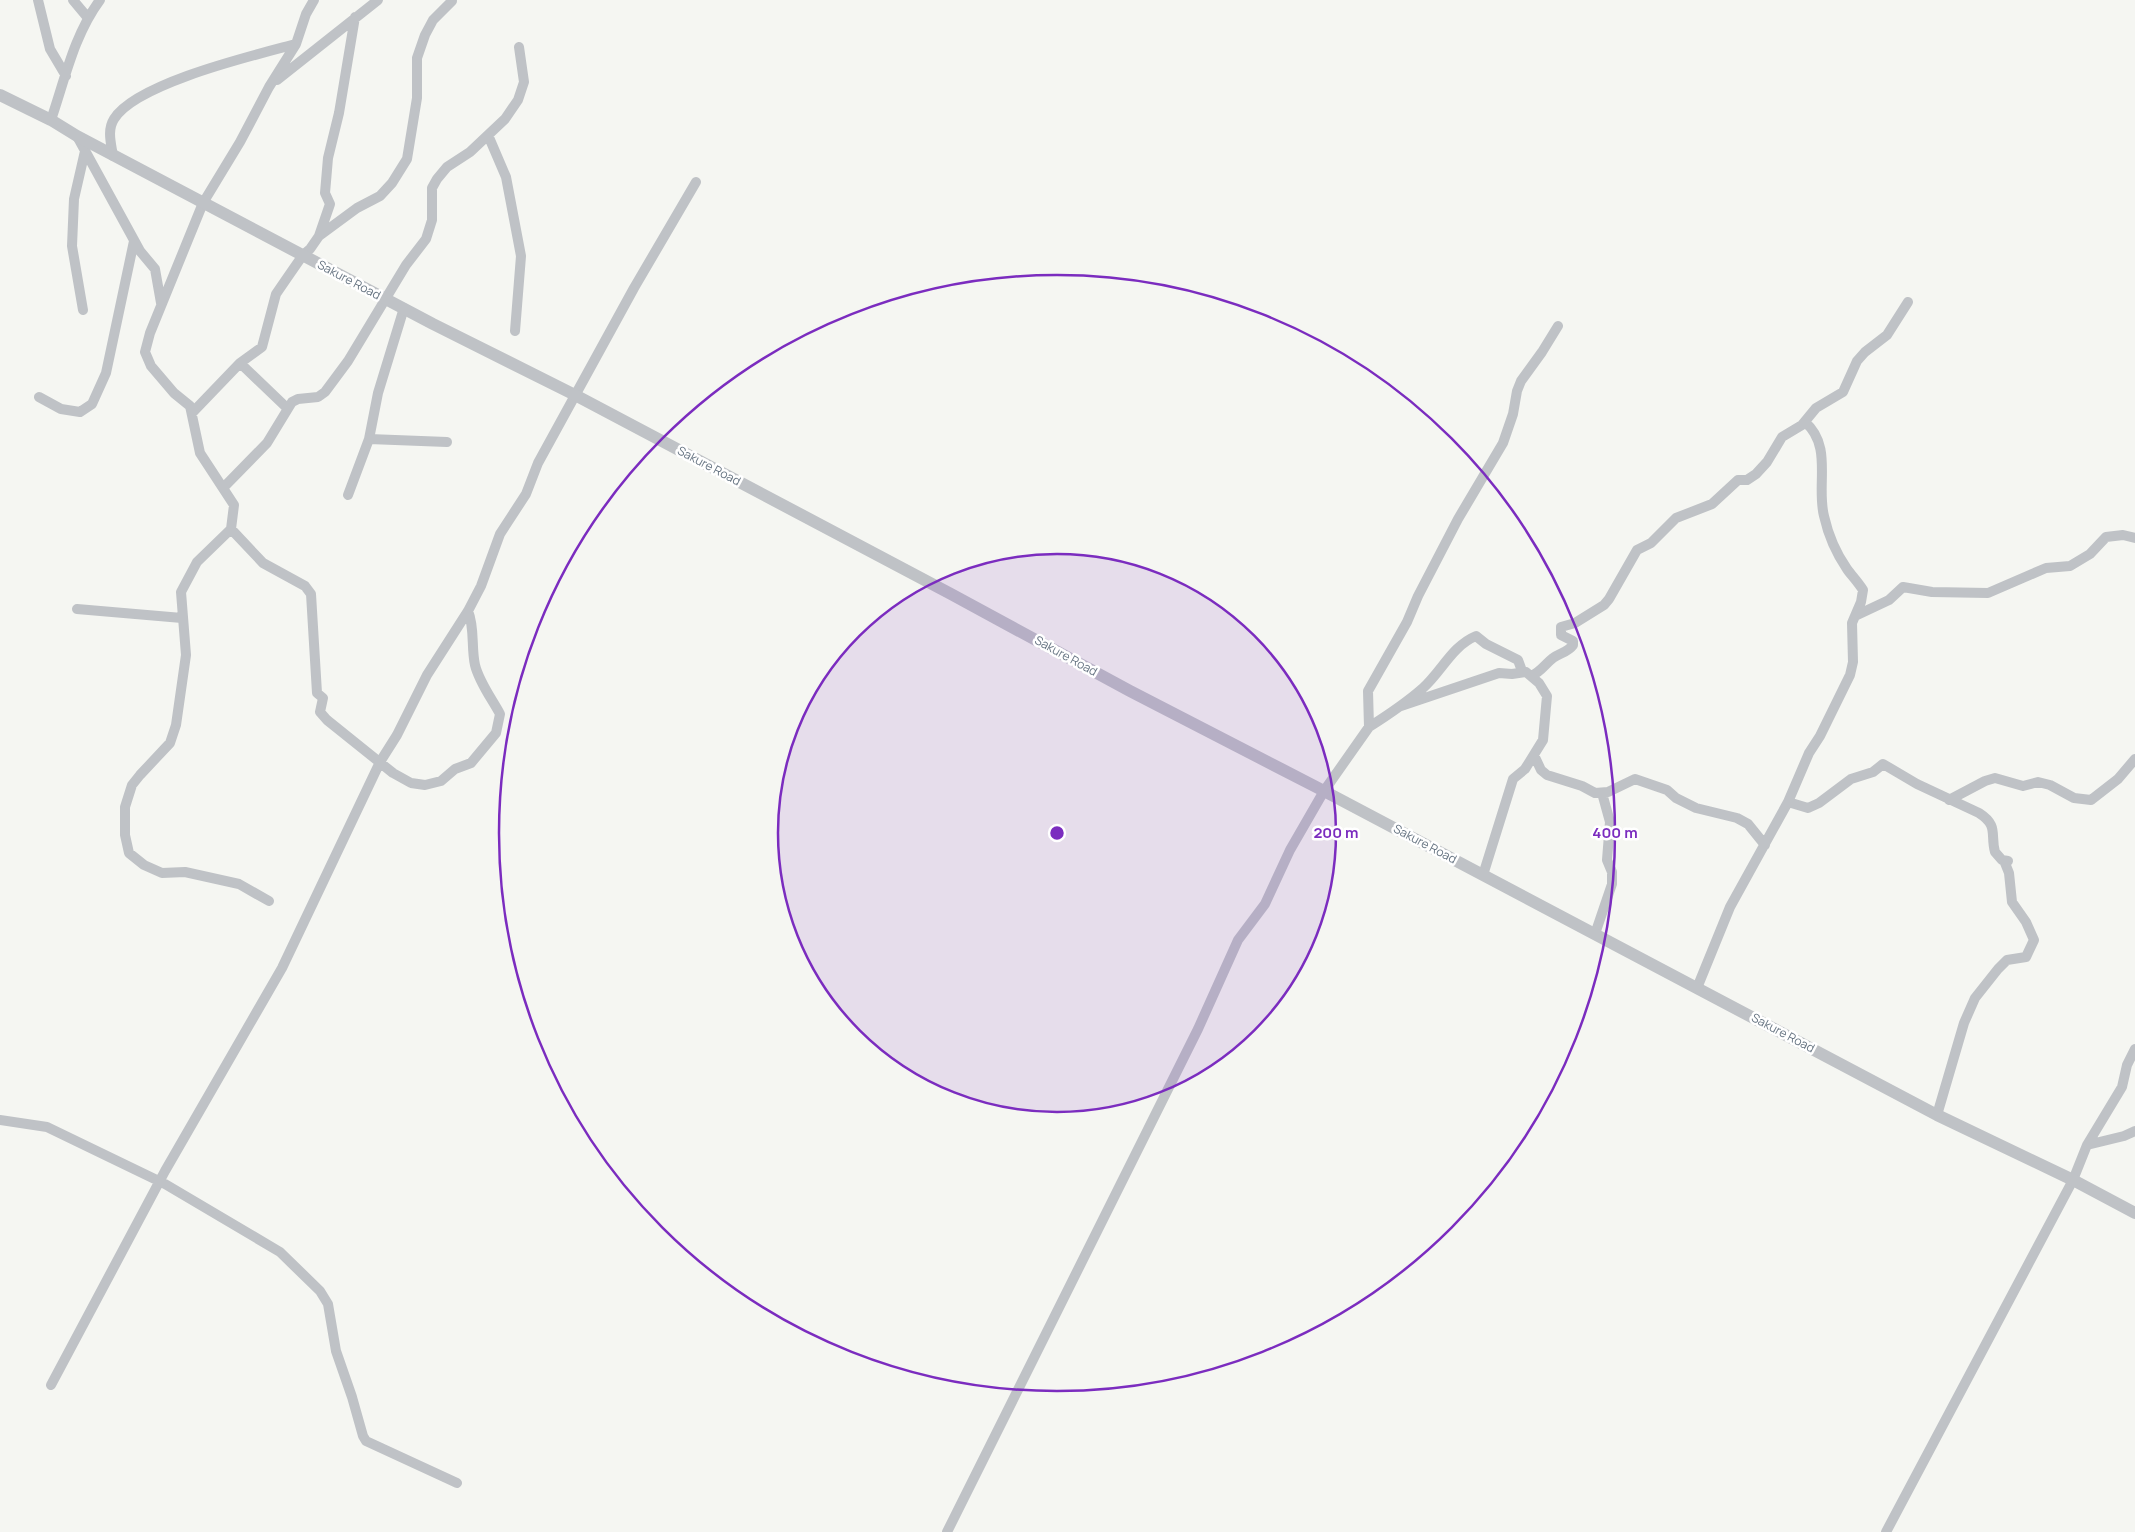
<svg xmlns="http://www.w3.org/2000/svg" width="2135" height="1532" viewBox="0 0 2135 1532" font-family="Manrope,sans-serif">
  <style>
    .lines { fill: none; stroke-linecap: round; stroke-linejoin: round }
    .minor { stroke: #bfc2c6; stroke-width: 10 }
    .tertiary { stroke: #bfc2c6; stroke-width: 12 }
    .ring { fill: none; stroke: #7b2cbf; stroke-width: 2.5 }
    .labels { text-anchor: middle; stroke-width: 5; stroke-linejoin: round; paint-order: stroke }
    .street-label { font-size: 12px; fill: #667482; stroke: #fff }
    .centre { fill: #7b2cbf; stroke: #fff; stroke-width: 2.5 }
    .ring-label { font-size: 15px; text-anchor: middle; font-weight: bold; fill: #7b2cbf; stroke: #fff; stroke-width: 5; stroke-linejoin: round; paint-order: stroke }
  </style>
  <rect width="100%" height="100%" fill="#f5f6f2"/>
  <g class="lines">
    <!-- minor -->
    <path class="minor" d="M 38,0 L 50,49 L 66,76
      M 73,0 L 88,18
      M 277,80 L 378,0
      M 51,120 C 65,79 74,35 100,0
      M 488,135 L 506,177 L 521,256 L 515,331
      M 77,136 L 140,251 L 155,269 L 161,303
      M 113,156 C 111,143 107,130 114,119 C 136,83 255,55 296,44
      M 319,236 L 330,204 L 325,193 L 328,158 L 339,113 L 355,17
      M 83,310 L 72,246 L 74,199 L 85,151
      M 240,363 L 287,408
      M 39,397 L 61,409 L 80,412 L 92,404 L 106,373 L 134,241
      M 192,413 L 240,363 L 262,347 L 276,294 L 287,278 L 303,255 L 310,249 L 319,236 L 357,208 L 380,196 L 392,183 L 407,159 L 417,98 L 417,58 L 425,35 L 433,20 L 452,1
      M 369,439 L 447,442
      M 224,487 L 267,443 L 292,402 L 298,399 L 318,397 L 325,392 L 348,361 L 406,265 L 426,239 L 432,220 L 432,188 L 437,179 L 447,167 L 470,152 L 505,119 L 518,100 L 524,82 L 519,47
      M 348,495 L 369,439 L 378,393 L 404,308
      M 231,529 L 263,563 L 305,586 L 311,594 L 317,693 L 323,698 L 320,712 L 327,720 L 393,773 L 411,783 L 425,785 L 441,781 L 455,769 L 471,763 L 496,733 L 500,714 C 492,699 479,682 475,665 C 471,647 475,628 468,611
      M 77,609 L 182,618
      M 1855,616 L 1889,600 L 1903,587 L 1932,592 L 1988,593 L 2046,568 L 2070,566 L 2090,554 L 2106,537 L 2123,535 L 2135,538
      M 1531,676 C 1541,672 1545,664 1553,658 C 1560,653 1568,652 1573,645 L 1573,641 L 1561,635 L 1561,627 L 1575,623 L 1604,605 L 1609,599 L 1637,550 L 1651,543 L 1676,518 L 1712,504 L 1738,480 L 1747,480 L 1756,474 L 1767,462 L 1782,437 L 1802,425 L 1816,408 L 1843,392 L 1857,361 L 1865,352 L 1887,335 L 1908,302
      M 1401,706 L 1499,673 L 1512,674 L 1526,672 L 1539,683 L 1547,696 L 1543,740 L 1525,769 L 1513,779 L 1483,875
      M 1369,727 C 1388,715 1406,703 1423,688 C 1442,671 1452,646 1476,636 L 1486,644 L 1518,660 L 1522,671
      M 1534,755 L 1541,770 L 1547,775 L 1582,786 L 1595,793 L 1608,792 L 1635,779 L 1667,790 L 1676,798 L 1696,808 L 1737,818 L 1748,824 L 1765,845
      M 1949,800 L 1985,781 L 1995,778 L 2023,786 L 2038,782 L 2050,785 L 2074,798 L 2091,800 L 2118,779 L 2135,759
      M 1788,802 L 1808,808 L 1819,803 L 1851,779 L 1873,772 L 1883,764 L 1917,784 L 1979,813 C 1999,826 1990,834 1995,852 L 2002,860 L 2008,861 L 2005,863 L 2009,873 L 2012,902 L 2026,922 L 2034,940 L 2026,957 L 2007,960 L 1998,969 L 1975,998 L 1964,1023 L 1937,1115
      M 269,901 L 239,884 L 185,872 L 162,873 L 144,865 L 129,853 L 125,835 L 125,807 L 132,785 L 140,775 L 170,743 L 176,725 L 186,655 L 181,592 L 197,562 L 231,529 L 234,505 L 200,453 L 190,406 L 174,393 L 151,366 L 145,352 L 150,333 L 203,203 L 240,142 L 269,87 L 296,44 L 306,14 L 314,0
      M 1595,934 L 1612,884 L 1612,872 L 1607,860 L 1610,822 L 1602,793
      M 1697,988 L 1730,907 L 1788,802 L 1809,753 L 1820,736 L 1850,675 L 1853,662 L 1852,623 L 1861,602 L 1863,590 C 1858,582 1852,576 1847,569 C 1836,553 1828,534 1824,516 C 1816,485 1833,446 1805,422
      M 0,1120 L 47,1127 L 165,1184 L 280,1252 L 320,1291 L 328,1304 L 336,1351 L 352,1397 L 363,1436 L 366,1441 L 457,1483
      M 2087,1145 L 2124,1136 L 2135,1131
      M 51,1385 L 165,1171 L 282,968 L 380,762 L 397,735 L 427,675 L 468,611 L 481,586 L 500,534 L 526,494 L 538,463 L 634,288 L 696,182
      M 947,1532 L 1198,1029 L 1238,940 L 1265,904 L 1290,850 L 1324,791 L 1369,727 L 1368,691 L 1407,622 L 1418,596 L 1458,519 L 1503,443 L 1513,414 L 1517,391 L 1521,381 L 1542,352 L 1558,326
      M 1886,1532 L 2073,1180 L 2087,1145 L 2122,1087 L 2127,1065 L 2135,1049"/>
    <!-- tertiary -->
    <path class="tertiary" d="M 0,95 L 51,120 L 77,136 L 433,324 L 575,395 L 951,594 L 1130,691 L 1324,791 L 1937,1115 L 2073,1180 L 2135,1213"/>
  </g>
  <!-- distance rings -->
  <circle cx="1057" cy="833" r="279" fill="#7b2cbf" fill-opacity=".12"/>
  <g class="ring">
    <circle cx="1057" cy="833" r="279"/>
    <circle cx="1057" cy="833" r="558"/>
  </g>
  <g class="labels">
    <!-- street labels -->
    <g class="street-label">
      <text transform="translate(349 280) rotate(28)" y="4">Sakure Road</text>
      <text transform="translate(709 466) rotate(28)" y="4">Sakure Road</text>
      <text transform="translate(1066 656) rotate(29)" y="4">Sakure Road</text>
      <text transform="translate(1425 844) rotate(28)" y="4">Sakure Road</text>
      <text transform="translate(1783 1033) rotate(28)" y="4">Sakure Road</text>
    </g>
  </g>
  <circle cx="1057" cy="833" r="8" class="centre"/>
  <g class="ring-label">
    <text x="1336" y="838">200 m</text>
    <text x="1615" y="838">400 m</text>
  </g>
</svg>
